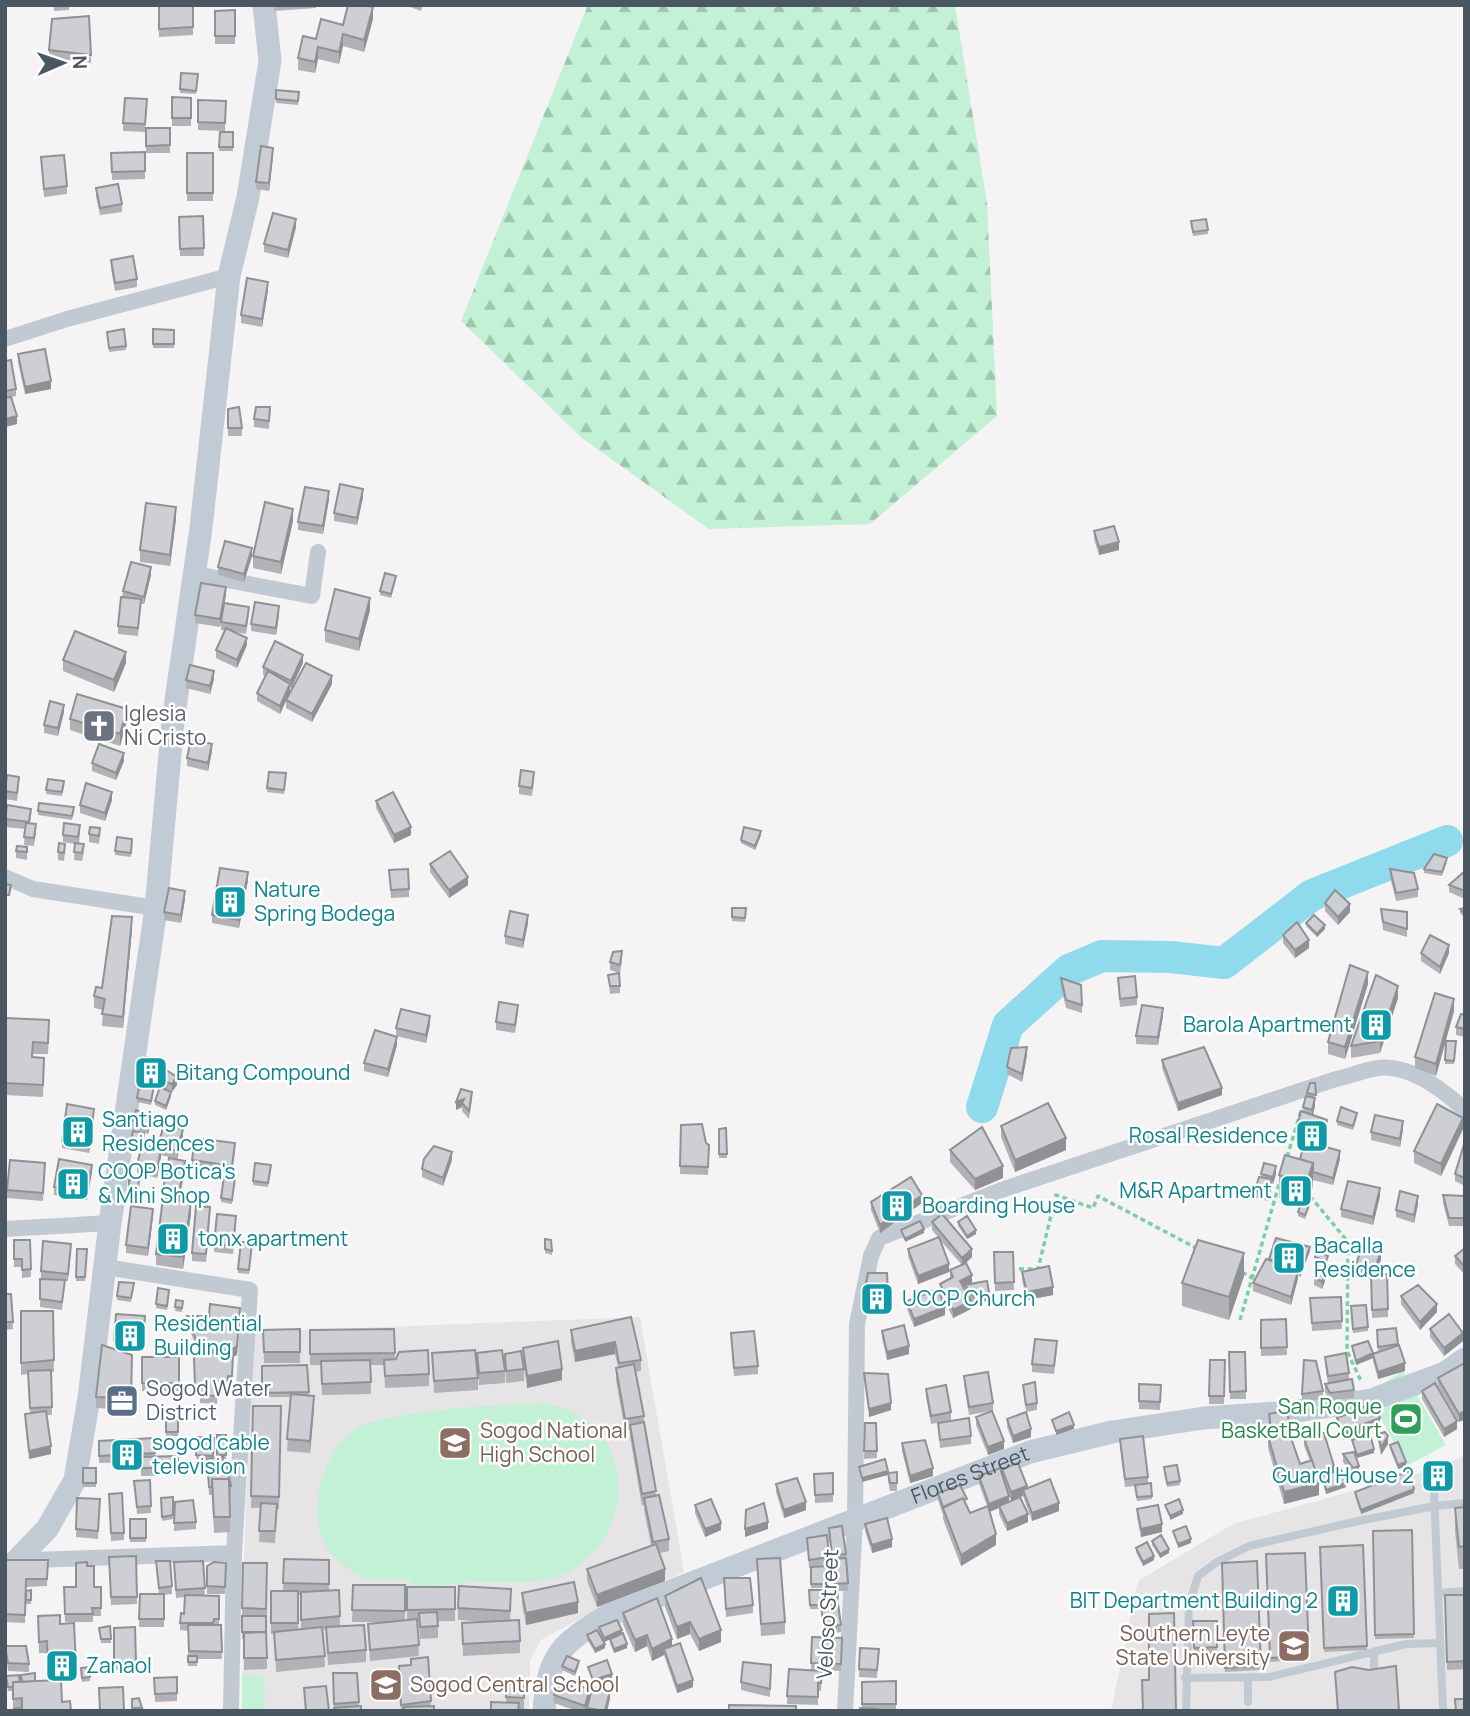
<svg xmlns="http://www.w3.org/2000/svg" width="1470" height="1716" viewBox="0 0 1470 1716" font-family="Manrope,sans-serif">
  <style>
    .education { fill: #e6e4e5 }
    .forest { fill: url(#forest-firs) }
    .garden { fill: #c3f1d5 }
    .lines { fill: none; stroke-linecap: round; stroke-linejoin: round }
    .river { stroke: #90daee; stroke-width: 32 }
    .path { stroke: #7ad0a6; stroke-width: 3.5; stroke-dasharray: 5 3.5; stroke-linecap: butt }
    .lane { stroke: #c1cad2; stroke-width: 8 }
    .street { stroke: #c1cad2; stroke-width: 16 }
    .secondary { stroke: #c1cbd6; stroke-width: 23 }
    .wall { fill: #b0b2b7; fill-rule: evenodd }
    .shaded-wall { fill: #909195 }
    .building { fill: #cdcfd5; stroke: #909195; stroke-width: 2 }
    .labels { text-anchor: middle; stroke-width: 5; stroke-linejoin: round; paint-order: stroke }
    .worship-label { font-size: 21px; fill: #5b616d; stroke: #fff; text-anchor: start }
    .culture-label { font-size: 21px; fill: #0d838f; stroke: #fff; text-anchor: start }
    .service-label { font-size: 21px; fill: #4e5e75; stroke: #fff; text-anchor: start }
    .leisure-label { font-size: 21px; fill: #27864d; stroke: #fff; text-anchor: end }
    .education-label { font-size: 21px; fill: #785e54; stroke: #fff; text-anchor: start }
    .street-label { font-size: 21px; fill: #4a5661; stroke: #fff }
  </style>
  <defs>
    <pattern id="forest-firs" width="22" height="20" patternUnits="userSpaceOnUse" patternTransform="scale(1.75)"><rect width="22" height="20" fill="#c3f1d5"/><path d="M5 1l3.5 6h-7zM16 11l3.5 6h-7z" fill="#a0c6b0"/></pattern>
  </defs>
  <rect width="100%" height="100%" fill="#f5f3f3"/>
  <!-- education -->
  <path class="education" d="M 640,1317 L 684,1572 L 591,1613 L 541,1640 L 530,1660 L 529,1711 L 242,1711 L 244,1554 L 254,1332 Z
    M 1465,1456 L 1465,1711 L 1111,1711 L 1138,1581 L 1233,1524 L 1433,1469 Z"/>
  <!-- forest -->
  <path class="forest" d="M 588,5 L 955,5 L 987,203 L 997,416 L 870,524 L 709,529 L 582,438 L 461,321 Z"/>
  <!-- garden -->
  <path class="garden" d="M 1403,1371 L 1446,1445 L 1406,1466 L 1368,1393 Z
    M 548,1404 C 641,1421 638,1544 560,1576 C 537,1585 488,1582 463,1581 L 463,1584 L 411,1587 L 410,1580 C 395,1579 371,1582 358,1575 C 343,1567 327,1552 322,1537 C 309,1504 325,1450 354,1430 C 381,1411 511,1403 548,1404 Z
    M 242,1675 L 264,1677 L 265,1711 L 242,1711 Z"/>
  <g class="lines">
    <!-- river -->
    <path class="river" d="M 982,1107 L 1008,1025 L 1069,970 L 1102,956 L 1171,957 L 1224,963 L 1312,895 L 1447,841"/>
    <!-- path -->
    <path class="path" d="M 1287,1157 L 1302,1108
      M 1310,1196 L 1348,1242 L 1347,1351 L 1362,1383
      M 1019,1269 L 1038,1269 L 1056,1195 L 1093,1208 L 1098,1196 L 1198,1249
      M 1242,1272 L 1252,1278
      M 1240,1320 L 1280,1181"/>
    <!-- lane -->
    <path class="lane" d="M 1433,1469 L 1443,1711
      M 1438,1593 L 1465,1591
      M 1374,1652 L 1374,1667
      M 1248,1677 L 1248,1702
      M 1185,1678 L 1269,1677 L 1406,1644 L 1440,1643
      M 1186,1711 L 1189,1606 L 1198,1576 L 1217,1562 L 1249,1546 L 1358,1521 L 1435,1506 L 1465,1503"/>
    <!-- street -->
    <path class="street" d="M 5,339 L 67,319 L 229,276
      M 195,574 L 312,596 L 318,552
      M 5,877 L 33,889 L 156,908
      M 5,1229 L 110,1223
      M 105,1267 L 250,1290 L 234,1553 L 231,1711
      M 5,1561 L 234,1553
      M 845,1711 L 855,1520 L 857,1324 L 871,1256 L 879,1238 L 1007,1188 L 1336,1079 C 1350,1076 1364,1070 1378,1068 C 1410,1064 1443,1090 1465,1110"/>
    <!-- secondary -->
    <g class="secondary">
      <path d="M 17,1560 L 47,1529 L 75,1480 L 89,1398 L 110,1223 L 156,908 L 173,721 L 201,528 L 229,276 L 248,197 L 270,61 L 264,5"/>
      <path id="s1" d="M 544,1711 C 548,1654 561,1644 607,1616 L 1030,1452 L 1112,1432 L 1204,1418 L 1291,1412 L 1371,1400 L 1445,1373 L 1465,1359"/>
    </g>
  </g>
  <!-- wall -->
  <path class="wall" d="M 54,5 L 69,5 L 69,10 L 54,11 Z
    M 158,5 L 193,5 L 193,35 L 159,37 Z
    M 274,5 L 316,5 L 316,8 L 274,11 Z
    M 405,5 L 423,5 L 421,11 Z
    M 235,10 L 235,44 L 215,44 L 215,11 Z
    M 373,19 L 364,52 L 343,46 L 339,64 L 318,59 L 315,73 L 298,70 L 298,58 L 316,39 L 343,25 Z
    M 49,50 L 91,55 L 91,63 L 49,58 Z
    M 181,73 L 198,74 L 196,94 L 180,93 Z
    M 276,90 L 299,92 L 298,105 L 276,103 Z
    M 172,97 L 191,98 L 191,126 L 172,126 Z
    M 198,100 L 226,101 L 225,131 L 198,130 Z
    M 147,107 L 145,132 L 123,131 L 123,123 Z
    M 146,128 L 170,128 L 170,153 L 146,153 Z
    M 220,132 L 233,132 L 233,151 L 219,151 Z
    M 145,152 L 145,179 L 112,180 L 111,153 Z
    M 187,153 L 213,153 L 213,201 L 187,201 Z
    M 273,156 L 269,191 L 256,189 L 256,182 Z
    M 41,157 L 67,186 L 67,194 L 44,197 Z
    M 96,188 L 122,204 L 122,212 L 100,215 L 96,196 Z
    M 203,216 L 204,256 L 180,256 L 179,217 Z
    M 1191,225 L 1208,230 L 1208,234 L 1193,236 Z
    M 296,227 L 288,258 L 264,252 L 264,244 Z
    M 111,260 L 137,279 L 137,287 L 115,291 L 111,268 Z
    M 268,290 L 262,327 L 241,323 L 241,315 Z
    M 153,329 L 174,330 L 174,348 L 153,348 Z
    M 107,332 L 126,346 L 126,350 L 109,352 Z
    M 18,354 L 51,389 L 25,394 L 18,362 Z
    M 5,361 L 16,389 L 16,396 L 12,397 L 17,424 L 5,427 Z
    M 270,407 L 269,429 L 254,427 L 254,419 Z
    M 228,409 L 242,428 L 242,436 L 228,436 Z
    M 363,497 L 357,525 L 334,521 L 334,513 Z
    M 329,499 L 323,534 L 298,530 L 298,522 Z
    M 176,519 L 170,566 L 140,562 L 140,550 Z
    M 293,521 L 281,574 L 253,568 L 253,556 Z
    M 1094,531 L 1119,550 L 1099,555 L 1094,539 Z
    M 252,556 L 244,582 L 218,575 L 218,567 Z
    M 151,575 L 144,604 L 141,604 L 138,636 L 118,634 L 118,626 L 123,591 Z
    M 396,580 L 391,598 L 380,595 L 380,591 Z
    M 226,595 L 220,627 L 195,623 L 195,615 Z
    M 370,610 L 359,651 L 325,642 L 325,630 Z
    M 279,614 L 276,635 L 251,631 L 251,624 Z
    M 249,615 L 246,634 L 235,632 L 247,645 L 237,668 L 216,658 L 216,650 L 224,630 L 221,630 L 221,622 Z
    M 63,660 L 126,663 L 114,692 L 63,671 Z
    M 303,663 L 290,689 L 290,692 L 332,684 L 312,722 L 286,708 L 286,701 L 280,714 L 257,701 L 257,693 L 265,676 L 263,675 L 263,667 Z
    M 214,679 L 210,694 L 186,688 L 186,680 Z
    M 64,712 L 58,736 L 44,733 L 44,725 Z
    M 70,719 L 127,721 L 120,746 L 70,730 Z
    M 212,751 L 208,771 L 187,766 L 187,758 Z
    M 124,761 L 116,780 L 92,771 L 92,763 Z
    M 269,772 L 286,773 L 284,794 L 267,792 Z
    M 48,779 L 64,785 L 62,796 L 46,794 Z
    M 534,780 L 532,796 L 519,794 L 519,786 Z
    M 19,784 L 17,801 L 5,799 L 5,787 Z
    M 112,800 L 105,821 L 80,813 L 80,805 Z
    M 376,801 L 411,835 L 394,843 L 376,808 Z
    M 38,811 L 74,811 L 72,820 L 38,815 Z
    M 5,817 L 31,817 L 30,823 L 36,832 L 34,846 L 24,845 L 25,829 L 5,827 Z
    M 80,832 L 79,844 L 84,852 L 82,861 L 74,860 L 75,844 L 63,842 L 63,835 Z
    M 89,834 L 100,836 L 99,844 L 89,842 Z
    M 761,835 L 755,850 L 741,843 L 741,840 Z
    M 132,843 L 131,857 L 115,855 L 115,851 Z
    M 27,847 L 27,860 L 16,858 L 16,851 Z
    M 58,852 L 65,852 L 64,861 L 58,860 Z
    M 1447,862 L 1442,876 L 1424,873 L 1424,869 Z
    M 430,864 L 468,885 L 449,898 L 430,872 Z
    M 1390,869 L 1418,889 L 1418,897 L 1396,901 L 1390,877 Z
    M 389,870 L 409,889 L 409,897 L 391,898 Z
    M 1465,871 L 1465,899 L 1449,892 L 1449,885 Z
    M 248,880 L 239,928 L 212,923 L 212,915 Z
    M 185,899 L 181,923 L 164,920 L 164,912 Z
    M 1325,903 L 1350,912 L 1338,925 L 1325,911 Z
    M 732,908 L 746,908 L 745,922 L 732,921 Z
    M 1465,908 L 1465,918 L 1460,913 L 1460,909 Z
    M 1381,909 L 1407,912 L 1407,937 L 1383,930 Z
    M 528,923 L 523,948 L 505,944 L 505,936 Z
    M 1306,923 L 1325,929 L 1317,937 L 1306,926 Z
    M 132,929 L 123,1028 L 102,1026 L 103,1010 L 94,1008 L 94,996 L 102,988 Z
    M 1283,935 L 1309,948 L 1295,958 L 1283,943 Z
    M 1421,953 L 1449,953 L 1440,974 L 1421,961 Z
    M 622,959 L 620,973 L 610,970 L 610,962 Z
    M 608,975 L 620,986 L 620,993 L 610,994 Z
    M 1061,978 L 1082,1005 L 1082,1013 L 1066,1008 L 1061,986 Z
    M 1118,978 L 1137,997 L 1137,1005 L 1120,1007 Z
    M 1368,984 L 1345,1059 L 1328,1054 L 1328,1042 Z
    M 1398,998 L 1380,1053 L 1351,1058 L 1351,1046 Z
    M 1454,1011 L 1436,1076 L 1415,1068 L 1415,1057 Z
    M 518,1013 L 515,1033 L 496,1030 L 496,1022 Z
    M 1465,1015 L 1465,1037 L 1456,1035 L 1456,1027 Z
    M 1163,1016 L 1158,1045 L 1136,1044 L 1136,1036 Z
    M 5,1018 L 49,1032 L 48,1054 L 33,1054 L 33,1057 L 44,1070 L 43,1097 L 5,1095 Z
    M 430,1024 L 426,1043 L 396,1036 L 396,1028 Z
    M 1446,1041 L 1456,1041 L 1454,1064 L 1445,1064 Z
    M 397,1045 L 388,1077 L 364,1071 L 364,1063 Z
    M 1027,1055 L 1022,1082 L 1007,1074 L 1007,1067 Z
    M 1162,1060 L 1222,1095 L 1178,1111 L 1162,1068 Z
    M 140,1074 L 177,1085 L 171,1092 L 171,1096 L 166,1110 L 155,1105 L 155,1101 L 160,1088 L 140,1082 Z
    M 1315,1083 L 1315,1106 L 1313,1115 L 1327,1128 L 1322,1146 L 1340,1159 L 1333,1185 L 1313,1180 L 1313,1186 L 1307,1205 L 1309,1209 L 1305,1219 L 1298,1216 L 1298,1212 L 1300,1204 L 1279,1198 L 1279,1175 L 1300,1159 L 1304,1144 L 1298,1141 L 1298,1122 L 1303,1111 L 1303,1107 L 1307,1093 Z
    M 154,1090 L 151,1105 L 137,1102 L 137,1098 Z
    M 472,1100 L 469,1119 L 462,1111 L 462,1107 L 456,1110 L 456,1102 Z
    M 94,1117 L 89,1153 L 62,1148 L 62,1141 Z
    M 1357,1117 L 1353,1130 L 1337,1125 L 1337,1121 Z
    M 133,1121 L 151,1123 L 148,1134 L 133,1129 Z
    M 681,1125 L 706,1143 L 709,1153 L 708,1175 L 680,1174 Z
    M 1001,1126 L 1066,1150 L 1015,1172 L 1001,1137 Z
    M 726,1128 L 727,1158 L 719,1158 L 719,1129 Z
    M 1403,1129 L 1400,1147 L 1371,1140 L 1371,1132 Z
    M 1463,1129 L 1441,1176 L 1414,1163 L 1414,1151 Z
    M 144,1137 L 143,1145 L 131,1143 L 131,1139 Z
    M 183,1137 L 177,1159 L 161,1155 L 157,1178 L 137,1173 L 137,1165 L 158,1148 L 158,1146 Z
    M 1465,1141 L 1465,1186 L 1455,1181 L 1455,1174 Z
    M 950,1150 L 1003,1178 L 975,1190 L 950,1162 Z
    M 235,1151 L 232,1173 L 192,1168 L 192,1160 Z
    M 452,1160 L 443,1186 L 422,1177 L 422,1169 Z
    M 185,1169 L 179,1200 L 191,1214 L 183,1269 L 156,1265 L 156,1254 L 163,1203 L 162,1203 L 162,1195 Z
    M 271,1169 L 268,1187 L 253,1185 L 253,1181 Z
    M 45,1171 L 43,1201 L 7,1198 L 7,1190 Z
    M 92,1172 L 87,1200 L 54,1195 L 54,1187 Z
    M 1261,1174 L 1276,1174 L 1273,1184 L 1272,1184 L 1268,1201 L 1255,1198 L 1255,1190 L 1261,1177 Z
    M 235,1178 L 232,1204 L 221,1202 L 221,1198 Z
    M 139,1179 L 138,1194 L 129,1193 L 129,1189 Z
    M 1443,1195 L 1465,1196 L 1465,1226 L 1449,1226 L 1443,1203 Z
    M 1380,1196 L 1373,1225 L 1341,1217 L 1341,1209 Z
    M 871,1202 L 922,1203 L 880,1233 L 871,1210 Z
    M 1418,1204 L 1414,1223 L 1396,1217 L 1396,1210 Z
    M 210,1215 L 206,1262 L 192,1261 L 192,1253 Z
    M 153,1216 L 148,1256 L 126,1253 L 126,1245 Z
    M 932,1222 L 972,1257 L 965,1264 L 972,1283 L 989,1300 L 974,1304 L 969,1298 L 971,1309 L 953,1318 L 940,1292 L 940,1284 L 950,1279 L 950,1270 L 962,1265 L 940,1240 L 949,1272 L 918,1284 L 908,1256 L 908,1249 L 938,1237 L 932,1230 Z
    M 958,1222 L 976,1234 L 967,1239 L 958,1226 Z
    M 236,1223 L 233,1254 L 214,1252 L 214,1244 Z
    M 545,1239 L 552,1251 L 552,1255 L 545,1253 Z
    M 14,1240 L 30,1240 L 31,1277 L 22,1278 L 22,1267 L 14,1267 Z
    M 252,1247 L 249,1274 L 238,1273 L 238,1269 Z
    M 1465,1248 L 1465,1275 L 1455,1264 L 1455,1256 Z
    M 87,1249 L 85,1281 L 76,1281 L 76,1277 Z
    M 71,1251 L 68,1281 L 65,1281 L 62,1310 L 40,1307 L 41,1271 Z
    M 1310,1251 L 1300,1277 L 1298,1275 L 1291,1305 L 1253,1291 L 1253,1283 L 1269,1260 Z
    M 994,1252 L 1013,1252 L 1014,1290 L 995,1291 Z
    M 1315,1257 L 1328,1260 L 1326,1265 L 1315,1261 Z
    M 1381,1260 L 1375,1275 L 1387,1274 L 1388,1317 L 1372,1318 L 1371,1279 L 1355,1275 L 1355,1268 Z
    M 1022,1272 L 1053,1295 L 1027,1300 L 1022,1280 Z
    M 887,1273 L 888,1309 L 864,1309 L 864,1294 Z
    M 1244,1276 L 1229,1320 L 1182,1306 L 1182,1283 Z
    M 1314,1277 L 1325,1281 L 1322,1289 L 1314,1285 Z
    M 134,1287 L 131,1302 L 117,1300 L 117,1296 Z
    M 5,1294 L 11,1294 L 13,1329 L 5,1330 Z
    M 169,1294 L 167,1310 L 156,1308 L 156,1304 Z
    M 1401,1296 L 1437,1312 L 1420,1330 L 1401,1304 Z
    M 1341,1297 L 1342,1329 L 1312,1331 L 1310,1298 Z
    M 176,1300 L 183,1301 L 182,1312 L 175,1311 Z
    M 907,1301 L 945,1315 L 914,1327 L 907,1309 Z
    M 1351,1306 L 1368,1327 L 1368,1331 L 1353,1333 Z
    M 21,1311 L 53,1311 L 54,1372 L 51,1372 L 52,1415 L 47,1415 L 51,1454 L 29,1459 L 25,1422 L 25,1414 L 30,1414 L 28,1374 L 21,1375 Z
    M 187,1316 L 240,1316 L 237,1355 L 233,1357 L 232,1384 L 228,1383 L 227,1394 L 218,1394 L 217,1404 L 200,1403 L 200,1393 L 195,1393 L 194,1366 L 199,1354 L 187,1323 Z
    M 631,1317 L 641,1360 L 641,1371 L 635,1372 L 644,1416 L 644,1422 L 656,1496 L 669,1539 L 669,1551 L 660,1553 L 665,1581 L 597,1607 L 587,1581 L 587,1569 L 651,1545 L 644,1510 L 644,1505 L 642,1506 L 630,1437 L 630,1430 L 625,1431 L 616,1380 L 616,1368 L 618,1367 L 615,1354 L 575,1362 L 571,1342 L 571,1330 Z
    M 1286,1319 L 1287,1355 L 1261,1356 L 1261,1320 Z
    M 145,1324 L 143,1350 L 114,1348 L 114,1340 Z
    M 300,1329 L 300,1363 L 264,1363 L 263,1330 Z
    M 394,1329 L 395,1359 L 429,1374 L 429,1386 L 385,1388 L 384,1365 L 370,1365 L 371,1394 L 322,1395 L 321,1365 L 310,1365 L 310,1330 Z
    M 1430,1329 L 1463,1341 L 1444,1356 L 1430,1337 Z
    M 1377,1330 L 1398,1344 L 1405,1371 L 1378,1379 L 1373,1361 L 1373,1358 L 1356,1365 L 1352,1346 L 1373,1353 L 1382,1350 L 1378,1351 Z
    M 882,1331 L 909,1354 L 887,1360 L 882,1338 Z
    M 731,1333 L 758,1366 L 758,1374 L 734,1376 Z
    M 523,1348 L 562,1380 L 527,1388 L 523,1359 Z
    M 1057,1349 L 1054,1374 L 1032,1372 L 1032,1364 Z
    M 1229,1352 L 1245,1352 L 1246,1399 L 1230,1399 Z
    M 432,1353 L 478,1378 L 478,1390 L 434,1393 Z
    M 477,1353 L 505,1371 L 505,1383 L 479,1385 Z
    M 505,1354 L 524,1369 L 524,1381 L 506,1383 Z
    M 142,1357 L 179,1357 L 179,1391 L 142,1391 Z
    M 1325,1357 L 1349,1373 L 1349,1379 L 1354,1390 L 1354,1398 L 1330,1400 L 1325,1392 L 1325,1384 L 1328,1384 L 1325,1364 Z
    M 1210,1360 L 1225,1360 L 1224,1404 L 1209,1404 Z
    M 1465,1363 L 1465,1419 L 1459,1422 L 1438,1386 L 1438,1378 Z
    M 307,1365 L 309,1396 L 314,1408 L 310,1453 L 287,1451 L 291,1397 L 262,1397 L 262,1366 Z
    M 132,1367 L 131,1410 L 96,1408 L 96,1397 Z
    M 864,1373 L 891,1410 L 869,1417 Z
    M 964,1376 L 993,1403 L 993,1411 L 992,1411 L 1004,1449 L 988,1455 L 976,1425 L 976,1417 L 991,1411 L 969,1415 L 964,1384 Z
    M 1139,1384 L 1161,1385 L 1160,1410 L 1139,1409 Z
    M 1023,1385 L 1037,1403 L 1037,1410 L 1026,1412 Z
    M 926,1389 L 951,1412 L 951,1420 L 931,1424 L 926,1397 Z
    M 1323,1391 L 1323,1399 L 1302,1402 L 1302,1394 Z
    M 1422,1391 L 1457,1429 L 1444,1437 L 1422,1399 Z
    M 253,1406 L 281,1406 L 279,1509 L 277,1509 L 275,1543 L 259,1542 L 261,1508 L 251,1508 Z
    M 1269,1414 L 1291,1433 L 1291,1437 L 1300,1464 L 1310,1461 L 1304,1446 L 1304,1438 L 1334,1471 L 1346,1487 L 1326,1494 L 1322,1478 L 1317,1479 L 1319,1495 L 1284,1504 L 1268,1448 L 1268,1436 L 1271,1435 L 1269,1422 Z
    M 1337,1418 L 1380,1426 L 1343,1440 L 1337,1426 Z
    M 178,1419 L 178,1436 L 166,1436 L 166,1420 Z
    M 1007,1419 L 1031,1437 L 1013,1443 L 1007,1427 Z
    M 865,1423 L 876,1423 L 877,1458 L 864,1459 Z
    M 938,1423 L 971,1436 L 971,1444 L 940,1448 Z
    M 1378,1434 L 1388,1444 L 1381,1455 L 1378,1441 Z
    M 217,1435 L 226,1435 L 226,1459 L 223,1459 L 223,1465 L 231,1486 L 231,1494 L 230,1494 L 230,1532 L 214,1533 L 212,1495 L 209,1495 L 207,1460 L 196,1459 L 197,1437 L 214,1438 L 213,1459 L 217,1458 Z
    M 154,1438 L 155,1457 L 178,1456 L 178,1475 L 141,1476 L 141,1462 L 99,1463 L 99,1441 Z
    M 1120,1439 L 1148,1477 L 1148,1483 L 1152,1496 L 1152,1499 L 1137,1501 L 1135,1486 L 1125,1487 L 1120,1447 Z
    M 902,1443 L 933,1476 L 910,1483 L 902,1451 Z
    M 1390,1445 L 1406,1466 L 1398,1469 L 1390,1449 Z
    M 1343,1454 L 1359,1473 L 1353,1476 L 1343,1462 Z
    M 1441,1466 L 1442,1481 L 1435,1481 L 1434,1468 Z
    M 1164,1467 L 1180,1481 L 1180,1485 L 1167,1487 Z
    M 83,1468 L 96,1468 L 96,1487 L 83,1487 Z
    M 1002,1469 L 1027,1488 L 1059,1511 L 1032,1521 L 1023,1496 L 1011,1500 L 1009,1497 L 1009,1502 L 1028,1522 L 1007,1531 L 999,1514 L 999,1508 L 989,1512 L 996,1545 L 961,1566 L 943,1519 L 943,1515 L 938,1500 L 938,1493 L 967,1506 L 970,1513 L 987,1506 L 979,1484 L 979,1476 L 1002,1475 Z
    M 897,1472 L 897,1491 L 890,1491 L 888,1481 L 888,1473 Z
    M 833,1473 L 833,1502 L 815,1503 L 814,1474 Z
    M 150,1480 L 151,1513 L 137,1514 L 134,1481 Z
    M 776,1484 L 806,1510 L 784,1518 L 776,1492 Z
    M 1355,1492 L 1414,1493 L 1361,1514 L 1355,1496 Z
    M 173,1497 L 173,1519 L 162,1521 L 161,1498 Z
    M 77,1498 L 100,1499 L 98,1539 L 76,1537 Z
    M 109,1502 L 124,1533 L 124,1540 L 111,1541 Z
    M 175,1502 L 196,1522 L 196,1529 L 174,1531 Z
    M 695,1505 L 721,1530 L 705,1537 L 695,1513 Z
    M 1465,1507 L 1465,1569 L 1459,1569 L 1455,1531 L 1455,1508 Z
    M 1137,1509 L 1162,1532 L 1141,1537 L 1137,1517 Z
    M 130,1519 L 146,1519 L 146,1542 L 130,1542 Z
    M 865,1524 L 892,1547 L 872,1553 L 865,1531 Z
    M 829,1528 L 846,1554 L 848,1591 L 834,1591 Z
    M 1412,1530 L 1414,1638 L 1375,1639 L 1373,1531 Z
    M 807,1538 L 829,1557 L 829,1565 L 819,1566 L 829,1566 L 829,1588 L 811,1588 L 811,1567 L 809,1568 Z
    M 1152,1541 L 1169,1553 L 1160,1558 L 1152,1545 Z
    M 1363,1545 L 1367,1650 L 1324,1652 L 1320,1547 Z
    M 1136,1548 L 1154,1560 L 1143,1566 L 1136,1552 Z
    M 1305,1553 L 1309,1659 L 1270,1662 L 1266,1554 Z
    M 136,1556 L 137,1604 L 111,1605 L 109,1557 Z
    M 284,1559 L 329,1560 L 329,1590 L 339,1590 L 340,1626 L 366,1650 L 366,1662 L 328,1665 L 326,1629 L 323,1630 L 325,1667 L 276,1672 L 274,1634 L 271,1634 L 271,1591 L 283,1591 ZM 298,1595 L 301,1595 L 301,1629 L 298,1630 Z
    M 757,1559 L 785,1622 L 785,1634 L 761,1636 Z
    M 5,1560 L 48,1560 L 47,1586 L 26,1587 L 26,1591 L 31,1590 L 31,1604 L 26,1604 L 26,1593 L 25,1623 L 5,1622 Z
    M 156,1561 L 172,1586 L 172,1594 L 164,1595 L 164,1627 L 139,1627 L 140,1594 L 159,1594 Z
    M 203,1561 L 205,1596 L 219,1596 L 219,1625 L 221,1625 L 222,1659 L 197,1659 L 197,1666 L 188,1666 L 188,1631 L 180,1630 L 180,1623 L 184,1614 L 185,1597 L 176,1598 L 174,1562 Z
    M 1257,1561 L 1261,1670 L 1225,1672 L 1222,1563 Z
    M 226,1563 L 225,1594 L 207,1594 L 207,1566 Z
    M 267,1563 L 267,1669 L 244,1670 L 244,1639 L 242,1639 L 242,1608 Z
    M 87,1566 L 94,1587 L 101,1587 L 101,1616 L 93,1616 L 93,1622 L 65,1622 L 64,1587 L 76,1587 Z
    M 724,1578 L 753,1605 L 753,1613 L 726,1617 Z
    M 353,1585 L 405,1585 L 405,1621 L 407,1620 L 407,1587 L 455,1587 L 455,1621 L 438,1621 L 438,1638 L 420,1639 L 419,1621 L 417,1622 L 419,1656 L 370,1661 L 368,1624 L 387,1622 L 352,1622 Z
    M 809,1590 L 824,1606 L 838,1604 L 841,1625 L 841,1632 L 824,1635 L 821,1609 L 810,1609 Z
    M 522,1593 L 578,1613 L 526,1625 L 522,1604 Z
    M 1445,1595 L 1465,1595 L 1465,1669 L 1447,1670 Z
    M 665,1596 L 721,1642 L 699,1651 L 690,1634 L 677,1639 L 665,1607 Z
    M 511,1600 L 510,1621 L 520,1641 L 520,1653 L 463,1656 L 462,1623 L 490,1622 L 458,1620 L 458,1608 Z
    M 623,1613 L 672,1646 L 693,1687 L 677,1693 L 664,1655 L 652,1661 L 647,1646 L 635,1652 L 623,1624 Z
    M 38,1616 L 60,1624 L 76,1667 L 76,1679 L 48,1680 L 47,1653 L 39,1653 Z
    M 1193,1621 L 1217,1621 L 1217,1655 L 1194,1656 Z
    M 110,1626 L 111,1643 L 101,1643 L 99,1628 Z
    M 135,1627 L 136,1670 L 114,1670 L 114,1628 Z
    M 599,1627 L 622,1634 L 627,1648 L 614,1653 L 610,1643 L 610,1639 L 604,1642 L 605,1648 L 595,1653 L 587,1639 L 587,1635 L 604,1642 L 599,1631 Z
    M 812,1637 L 842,1638 L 841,1671 L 811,1670 Z
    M 5,1646 L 29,1664 L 29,1672 L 8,1671 Z
    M 860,1648 L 879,1649 L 877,1678 L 859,1677 Z
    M 428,1657 L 431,1706 L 434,1711 L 401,1711 L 399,1666 L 411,1665 Z
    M 579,1665 L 575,1676 L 562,1670 L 562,1666 Z
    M 771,1665 L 770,1697 L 741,1690 L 741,1682 Z
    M 81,1668 L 90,1677 L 90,1681 L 82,1682 Z
    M 822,1671 L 821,1691 L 818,1690 L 818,1705 L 787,1704 L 787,1696 Z
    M 333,1673 L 357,1673 L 359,1706 L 334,1711 Z
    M 6,1676 L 20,1682 L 35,1681 L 62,1702 L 13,1710 L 13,1691 L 8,1691 Z
    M 177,1677 L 177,1701 L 155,1702 L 154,1678 Z
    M 507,1680 L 524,1680 L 524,1709 L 519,1709 L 506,1703 Z
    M 896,1681 L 896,1711 L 860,1711 L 862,1708 L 862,1682 Z
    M 554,1695 L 590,1696 L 586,1711 L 577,1711 L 554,1703 Z
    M 132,1699 L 142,1708 L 142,1711 L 132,1711 Z"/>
  <!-- shaded-wall -->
  <path class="shaded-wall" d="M 373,7 L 373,19 L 364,52 L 364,40 Z
    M 343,34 L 343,46 L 339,64 L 339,52 Z
    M 318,47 L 318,59 L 315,73 L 315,62 Z
    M 273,148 L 273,156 L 269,191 L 269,183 Z
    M 296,219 L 296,227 L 288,258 L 288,250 Z
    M 268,282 L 268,290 L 262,327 L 262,319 Z
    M 51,381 L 51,389 L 25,394 L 25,387 Z
    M 17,416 L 17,424 L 5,427 L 5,419 Z
    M 363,489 L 363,497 L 357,525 L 357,518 Z
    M 329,491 L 329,499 L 323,534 L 323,526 Z
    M 176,507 L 176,519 L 170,566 L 170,555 Z
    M 293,509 L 293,521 L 281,574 L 281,562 Z
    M 1119,542 L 1119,550 L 1099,555 L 1099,547 Z
    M 252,548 L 252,556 L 244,582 L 244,574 Z
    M 151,567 L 151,575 L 144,604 L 144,597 Z
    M 226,587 L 226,595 L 220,627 L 220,619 Z
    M 370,598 L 370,610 L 359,651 L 359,639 Z
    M 279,606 L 279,614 L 276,635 L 276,628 Z
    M 247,638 L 247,645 L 237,668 L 237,660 Z
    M 126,652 L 126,663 L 114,692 L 114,680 Z
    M 303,655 L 303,663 L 291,689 L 291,681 Z
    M 214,671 L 214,679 L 210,694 L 210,686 Z
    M 332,676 L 332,684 L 312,722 L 312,714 Z
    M 290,684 L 290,692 L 280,714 L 280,706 Z
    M 64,705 L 64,712 L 58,736 L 58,728 Z
    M 127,709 L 127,721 L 120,746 L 120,734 Z
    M 212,744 L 212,751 L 208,771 L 208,763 Z
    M 124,753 L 124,761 L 116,780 L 116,773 Z
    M 112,792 L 112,800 L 105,821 L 105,813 Z
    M 411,827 L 411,835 L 394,843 L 394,835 Z
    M 761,831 L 761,835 L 755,850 L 755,846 Z
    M 248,872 L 248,880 L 239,928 L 239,920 Z
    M 468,877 L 468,885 L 449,898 L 449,890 Z
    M 185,891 L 185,899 L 181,923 L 181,915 Z
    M 1350,904 L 1350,912 L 1338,925 L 1338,917 Z
    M 528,915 L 528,923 L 523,948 L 523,940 Z
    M 132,917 L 132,929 L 123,1028 L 123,1017 Z
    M 1325,925 L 1325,929 L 1317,937 L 1317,934 Z
    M 1309,940 L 1309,948 L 1295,958 L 1295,950 Z
    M 1449,945 L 1449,953 L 1440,974 L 1440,967 Z
    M 1368,972 L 1368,984 L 1345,1059 L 1345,1047 Z
    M 1398,986 L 1398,998 L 1380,1053 L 1380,1041 Z
    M 1454,999 L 1454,1011 L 1436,1076 L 1436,1064 Z
    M 1163,1008 L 1163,1016 L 1158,1045 L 1158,1037 Z
    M 430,1016 L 430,1024 L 426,1043 L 426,1035 Z
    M 397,1037 L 397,1045 L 388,1077 L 388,1069 Z
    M 1027,1047 L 1027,1055 L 1022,1082 L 1022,1074 Z
    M 177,1077 L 177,1085 L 172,1092 L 172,1084 Z
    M 1222,1088 L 1222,1095 L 1178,1111 L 1178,1103 Z
    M 171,1092 L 171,1096 L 166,1110 L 166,1106 Z
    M 1315,1098 L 1315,1106 L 1312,1118 L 1312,1110 Z
    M 464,1099 L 462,1103 L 462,1107 L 456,1110 L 456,1102 Z
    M 94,1109 L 94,1117 L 89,1153 L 89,1145 Z
    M 151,1116 L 151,1123 L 148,1134 L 148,1126 Z
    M 1463,1118 L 1463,1129 L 1441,1176 L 1441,1164 Z
    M 1327,1120 L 1327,1128 L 1321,1151 L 1321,1143 Z
    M 1403,1121 L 1403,1129 L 1400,1147 L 1400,1139 Z
    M 183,1129 L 183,1137 L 177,1159 L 177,1151 Z
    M 1066,1138 L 1066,1150 L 1015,1172 L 1015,1160 Z
    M 161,1149 L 161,1157 L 157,1178 L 157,1170 Z
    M 1340,1151 L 1340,1159 L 1333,1185 L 1333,1178 Z
    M 452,1152 L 452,1160 L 443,1186 L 443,1178 Z
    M 185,1161 L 185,1169 L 178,1206 L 178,1198 Z
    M 1313,1163 L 1313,1186 L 1306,1206 L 1306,1184 Z
    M 92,1165 L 92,1172 L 87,1200 L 87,1192 Z
    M 1003,1166 L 1003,1178 L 975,1190 L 975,1179 Z
    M 1276,1166 L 1276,1174 L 1273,1184 L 1273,1177 Z
    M 1272,1179 L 1272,1187 L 1268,1201 L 1268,1194 Z
    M 1380,1188 L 1380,1196 L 1373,1225 L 1373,1217 Z
    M 922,1195 L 922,1203 L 880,1233 L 880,1225 Z
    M 1418,1196 L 1418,1204 L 1414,1223 L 1414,1215 Z
    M 191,1202 L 191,1214 L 183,1269 L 183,1257 Z
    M 153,1209 L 153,1216 L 148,1256 L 148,1248 Z
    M 924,1229 L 924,1233 L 905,1242 L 905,1239 Z
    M 976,1230 L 976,1234 L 967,1239 L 967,1236 Z
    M 1310,1247 L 1310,1251 L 1300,1277 L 1300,1273 Z
    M 972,1249 L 972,1257 L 962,1266 L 962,1258 Z
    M 1381,1252 L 1381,1260 L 1373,1280 L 1373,1272 Z
    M 1244,1253 L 1244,1276 L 1229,1320 L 1229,1297 Z
    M 949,1264 L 949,1272 L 918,1284 L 918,1276 Z
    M 1298,1271 L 1298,1279 L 1291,1305 L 1291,1297 Z
    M 1325,1274 L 1325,1281 L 1322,1289 L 1322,1282 Z
    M 972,1275 L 972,1283 L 960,1288 L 960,1281 Z
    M 1053,1287 L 1053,1295 L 1027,1300 L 1027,1292 Z
    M 989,1292 L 989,1300 L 974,1304 L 974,1297 Z
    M 971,1301 L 971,1309 L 953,1318 L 953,1310 Z
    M 1437,1304 L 1437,1312 L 1420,1330 L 1420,1322 Z
    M 945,1307 L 945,1315 L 914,1327 L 914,1319 Z
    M 240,1308 L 237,1355 L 233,1357 L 232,1384 L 233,1357 L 227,1359 L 227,1351 Z
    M 1463,1333 L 1463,1341 L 1444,1356 L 1444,1348 Z
    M 615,1342 L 615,1354 L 575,1362 L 575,1351 Z
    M 909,1346 L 909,1354 L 887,1360 L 887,1352 Z
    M 1373,1354 L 1373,1358 L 1356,1365 L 1356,1361 Z
    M 1405,1363 L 1405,1371 L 1378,1379 L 1378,1372 Z
    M 562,1369 L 562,1380 L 527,1388 L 527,1376 Z
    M 314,1396 L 314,1408 L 310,1453 L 310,1441 Z
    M 891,1403 L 891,1410 L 869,1417 L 869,1409 Z
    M 1465,1411 L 1465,1419 L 1459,1422 L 1459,1414 Z
    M 1380,1418 L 1380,1426 L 1343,1440 L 1343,1432 Z
    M 1457,1421 L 1457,1429 L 1444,1437 L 1444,1429 Z
    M 1074,1425 L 1074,1429 L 1056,1435 L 1056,1431 Z
    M 1031,1429 L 1031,1437 L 1013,1443 L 1013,1436 Z
    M 1388,1436 L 1388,1444 L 1381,1455 L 1381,1447 Z
    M 1004,1441 L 1004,1449 L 988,1455 L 988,1447 Z
    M 51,1446 L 51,1454 L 29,1459 L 29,1451 Z
    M 1374,1449 L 1374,1453 L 1357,1458 L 1357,1455 Z
    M 1406,1462 L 1406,1466 L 1398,1469 L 1398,1465 Z
    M 1334,1466 L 1334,1473 L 1322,1475 L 1322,1478 L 1316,1480 L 1316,1472 Z
    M 1359,1466 L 1359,1473 L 1353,1476 L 1353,1468 Z
    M 933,1468 L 933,1476 L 910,1483 L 910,1476 Z
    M 888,1471 L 888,1475 L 862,1482 L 862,1478 Z
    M 1319,1483 L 1319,1495 L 1284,1504 L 1284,1492 Z
    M 1346,1483 L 1346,1487 L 1326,1494 L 1326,1490 Z
    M 1027,1486 L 1027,1494 L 1023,1490 L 1023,1496 L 1011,1500 L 1011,1492 Z
    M 1414,1489 L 1414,1493 L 1361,1514 L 1361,1510 Z
    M 1009,1496 L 1009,1504 L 989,1512 L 989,1504 Z
    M 806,1502 L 806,1510 L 784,1518 L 784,1510 Z
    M 1059,1503 L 1059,1511 L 1032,1521 L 1032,1513 Z
    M 1183,1510 L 1183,1514 L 1170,1520 L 1170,1516 Z
    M 1028,1514 L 1028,1522 L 1007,1531 L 1007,1523 Z
    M 768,1522 L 768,1529 L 745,1537 L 745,1529 Z
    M 721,1523 L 721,1530 L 705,1537 L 705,1529 Z
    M 1162,1524 L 1162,1532 L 1141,1537 L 1141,1529 Z
    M 996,1534 L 996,1545 L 961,1566 L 961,1555 Z
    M 892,1539 L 892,1547 L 872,1553 L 872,1545 Z
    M 1191,1539 L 1191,1543 L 1178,1548 L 1178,1544 Z
    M 1169,1549 L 1169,1553 L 1160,1558 L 1160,1554 Z
    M 1154,1556 L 1154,1560 L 1143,1566 L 1143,1562 Z
    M 665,1569 L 665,1581 L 597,1607 L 597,1595 Z
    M 578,1602 L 578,1613 L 526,1625 L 526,1613 Z
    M 690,1622 L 690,1634 L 677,1639 L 677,1627 Z
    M 622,1630 L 622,1634 L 604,1642 L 604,1638 Z
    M 721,1630 L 721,1642 L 699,1651 L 699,1639 Z
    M 647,1635 L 647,1646 L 635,1652 L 635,1640 Z
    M 672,1639 L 672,1651 L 664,1649 L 664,1655 L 652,1661 L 652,1649 Z
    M 605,1644 L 605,1648 L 595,1653 L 595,1649 Z
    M 627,1644 L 627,1648 L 614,1653 L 614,1649 Z
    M 612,1674 L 612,1678 L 593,1684 L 593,1680 Z
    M 693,1680 L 693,1687 L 677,1693 L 677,1686 Z
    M 590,1688 L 590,1696 L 585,1711 L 585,1706 Z
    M 610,1691 L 610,1699 L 607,1711 L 605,1711 Z"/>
  <!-- building -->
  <path class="building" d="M 159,5 L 193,5 L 193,27 L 159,29 Z
    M 348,5 L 365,5 L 373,7 L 364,40 L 343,34 L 339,52 L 318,47 L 315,62 L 298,58 L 303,36 L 316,39 L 321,19 L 343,25 Z
    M 235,10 L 235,36 L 215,36 L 215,11 Z
    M 89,16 L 91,55 L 49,50 L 52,19 Z
    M 181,73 L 198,74 L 196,91 L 180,89 Z
    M 276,90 L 299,92 L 298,101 L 276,99 Z
    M 172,97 L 191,98 L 191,118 L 172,118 Z
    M 125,98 L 147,99 L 145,124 L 123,123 Z
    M 198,100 L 226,101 L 225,123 L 198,122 Z
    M 146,128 L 170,128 L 170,145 L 146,146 Z
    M 220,132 L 233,132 L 233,147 L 219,147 Z
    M 261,146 L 273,148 L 269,183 L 256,182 Z
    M 145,152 L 145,171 L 112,172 L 111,153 Z
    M 187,153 L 213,153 L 213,193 L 187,193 Z
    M 64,155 L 67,186 L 44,189 L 41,157 Z
    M 118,184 L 122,204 L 100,208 L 96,188 Z
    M 273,213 L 296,219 L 288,250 L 264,244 Z
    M 203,216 L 204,248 L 180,249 L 179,217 Z
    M 1206,219 L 1208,230 L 1193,232 L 1191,221 Z
    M 133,256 L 137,279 L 115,283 L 111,260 Z
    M 247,278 L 268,282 L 262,319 L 241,315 Z
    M 124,329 L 126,346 L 109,348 L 107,332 Z
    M 153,329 L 174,330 L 174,344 L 153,344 Z
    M 45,349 L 51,381 L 25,387 L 18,354 Z
    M 11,360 L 16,389 L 5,391 L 5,361 Z
    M 11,397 L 17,416 L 5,419 L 5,398 Z
    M 239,407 L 242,428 L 228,428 L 228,409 Z
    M 256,407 L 270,407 L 269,421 L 254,419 Z
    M 340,484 L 363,489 L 357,518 L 334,513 Z
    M 305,487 L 329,491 L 323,526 L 298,522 Z
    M 265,502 L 293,509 L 281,562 L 253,556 Z
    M 146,503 L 176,507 L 170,555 L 140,550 Z
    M 1114,526 L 1119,542 L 1099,547 L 1094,531 Z
    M 225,541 L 252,548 L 244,574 L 218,567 Z
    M 131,562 L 151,567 L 144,597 L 123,591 Z
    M 385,573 L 396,576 L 391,594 L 380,591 Z
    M 201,583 L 226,587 L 220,619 L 195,615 Z
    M 335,589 L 370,598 L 359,639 L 325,630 Z
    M 121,597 L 141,599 L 138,628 L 118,626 Z
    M 255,602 L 279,606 L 276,628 L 251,624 Z
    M 224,603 L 249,607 L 246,626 L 221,622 Z
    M 226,628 L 247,638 L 237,660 L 216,650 Z
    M 75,631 L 126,652 L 114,680 L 63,660 Z
    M 275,641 L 303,655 L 291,681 L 263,667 Z
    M 306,663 L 332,676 L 312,714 L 286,700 Z
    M 190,665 L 214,671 L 210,686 L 186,680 Z
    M 268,671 L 290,684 L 280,706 L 257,693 Z
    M 77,694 L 127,709 L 120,734 L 70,719 Z
    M 50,701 L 64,705 L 58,728 L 44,725 Z
    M 191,739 L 212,744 L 208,763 L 187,758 Z
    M 99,744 L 124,753 L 116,773 L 92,763 Z
    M 521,770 L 534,772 L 532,788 L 519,786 Z
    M 269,772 L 286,773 L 284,790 L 267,788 Z
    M 7,775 L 19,777 L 17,793 L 5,791 Z
    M 48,779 L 64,781 L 62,792 L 46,790 Z
    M 86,783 L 112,792 L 105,813 L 80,805 Z
    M 393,792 L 411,827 L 394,835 L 376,801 Z
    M 39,803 L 74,807 L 72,816 L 38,811 Z
    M 7,805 L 31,809 L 29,822 L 5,819 Z
    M 26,823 L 36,824 L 34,838 L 24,837 Z
    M 64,823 L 80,825 L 78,837 L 63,835 Z
    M 90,827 L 100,828 L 99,836 L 89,834 Z
    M 744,827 L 761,831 L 755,846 L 741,840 Z
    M 117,837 L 132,839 L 131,853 L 115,851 Z
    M 59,843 L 65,844 L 64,853 L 58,852 Z
    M 75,843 L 84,844 L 82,853 L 74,852 Z
    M 17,846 L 27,847 L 27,852 L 16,851 Z
    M 450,851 L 468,877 L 449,890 L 430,864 Z
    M 1434,854 L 1447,858 L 1442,872 L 1424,869 Z
    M 220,868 L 248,872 L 239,920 L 212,915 Z
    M 408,869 L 409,889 L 391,890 L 389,870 Z
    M 1390,869 L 1414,873 L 1418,889 L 1396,893 Z
    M 1465,871 L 1465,891 L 1449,885 Z
    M 5,884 L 11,885 L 9,895 L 5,895 Z
    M 169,888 L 185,891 L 181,915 L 164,912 Z
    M 1335,890 L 1350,904 L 1338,917 L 1325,903 Z
    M 732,908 L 746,908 L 745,918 L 732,917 Z
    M 1465,908 L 1465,914 L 1460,909 Z
    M 1381,909 L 1407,912 L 1407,929 L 1383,922 Z
    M 510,911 L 528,915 L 523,940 L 505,936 Z
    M 1314,915 L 1325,925 L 1317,934 L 1306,923 Z
    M 112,916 L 132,917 L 123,1017 L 102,1014 L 105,999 L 94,996 L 96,987 L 102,988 Z
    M 1297,922 L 1309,940 L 1295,950 L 1283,935 Z
    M 1430,935 L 1449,945 L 1440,967 L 1421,953 Z
    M 622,951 L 620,965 L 610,962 L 613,952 Z
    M 1350,965 L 1368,972 L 1345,1047 L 1328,1042 Z
    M 619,973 L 620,986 L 610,986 L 608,975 Z
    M 1376,975 L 1398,986 L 1380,1041 L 1351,1046 Z
    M 1135,976 L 1137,997 L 1120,999 L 1118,978 Z
    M 1061,978 L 1081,985 L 1082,1005 L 1066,1000 Z
    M 1435,993 L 1454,999 L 1436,1064 L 1415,1057 Z
    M 499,1002 L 518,1005 L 515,1025 L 496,1022 Z
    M 1142,1005 L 1163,1008 L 1158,1037 L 1136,1036 Z
    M 401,1009 L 430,1016 L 426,1035 L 396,1028 Z
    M 1461,1014 L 1465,1015 L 1465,1029 L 1456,1027 Z
    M 5,1018 L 49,1020 L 48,1043 L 33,1042 L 32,1057 L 44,1058 L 43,1085 L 5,1083 Z
    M 375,1030 L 397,1037 L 388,1069 L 364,1063 Z
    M 1446,1041 L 1456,1041 L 1454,1061 L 1445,1060 Z
    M 1027,1047 L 1022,1074 L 1007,1067 L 1011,1048 Z
    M 1204,1047 L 1222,1088 L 1178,1103 L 1162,1060 Z
    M 146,1057 L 177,1077 L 172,1084 L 140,1074 Z
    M 140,1083 L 154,1086 L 151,1101 L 137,1098 Z
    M 1310,1083 L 1315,1083 L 1316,1095 L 1307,1093 Z
    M 160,1087 L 171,1092 L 166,1106 L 155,1101 Z
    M 461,1089 L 472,1092 L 469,1111 L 462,1103 L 464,1099 L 456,1102 Z
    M 1306,1096 L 1315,1098 L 1312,1110 L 1303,1107 Z
    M 1048,1103 L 1066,1138 L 1015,1160 L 1001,1126 Z
    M 67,1104 L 94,1109 L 89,1145 L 62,1141 Z
    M 1437,1104 L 1463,1118 L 1441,1164 L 1414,1151 Z
    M 1341,1107 L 1357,1113 L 1353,1126 L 1337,1121 Z
    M 136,1110 L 151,1116 L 148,1126 L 133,1121 Z
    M 1301,1111 L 1327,1120 L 1321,1143 L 1298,1134 L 1300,1123 L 1298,1122 Z
    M 1375,1115 L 1403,1121 L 1400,1139 L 1371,1132 Z
    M 164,1124 L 183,1129 L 177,1151 L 158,1146 Z
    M 702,1124 L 706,1143 L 709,1145 L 708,1167 L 680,1166 L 681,1125 Z
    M 982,1127 L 1003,1166 L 975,1179 L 950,1150 Z
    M 726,1128 L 727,1154 L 719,1154 L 719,1129 Z
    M 133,1131 L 144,1133 L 143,1141 L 131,1139 Z
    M 195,1138 L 235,1143 L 232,1166 L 192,1160 Z
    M 1305,1141 L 1340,1151 L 1333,1178 L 1313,1172 L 1313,1163 L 1300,1159 Z
    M 1465,1141 L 1465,1178 L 1455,1174 Z
    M 142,1145 L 161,1149 L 157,1170 L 137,1165 Z
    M 434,1146 L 452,1152 L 443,1178 L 422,1169 L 424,1159 Z
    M 1285,1155 L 1313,1163 L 1306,1184 L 1279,1175 Z
    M 169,1158 L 185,1161 L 178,1198 L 162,1195 Z
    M 59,1159 L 92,1165 L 87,1192 L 54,1187 Z
    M 10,1160 L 45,1163 L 43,1193 L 7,1190 Z
    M 255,1163 L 271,1165 L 268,1183 L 253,1181 Z
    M 1264,1163 L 1276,1166 L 1273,1177 L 1261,1174 Z
    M 224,1176 L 235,1178 L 232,1200 L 221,1198 Z
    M 911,1177 L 922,1195 L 880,1225 L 871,1202 Z
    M 1259,1177 L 1272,1179 L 1268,1194 L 1255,1190 Z
    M 139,1179 L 138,1190 L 129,1189 L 129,1180 Z
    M 1348,1181 L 1380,1188 L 1373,1217 L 1341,1209 Z
    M 1400,1191 L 1418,1196 L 1414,1215 L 1396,1210 Z
    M 1443,1195 L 1465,1196 L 1465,1218 L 1449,1218 Z
    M 163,1198 L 191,1202 L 183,1257 L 156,1254 Z
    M 1301,1203 L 1309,1205 L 1305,1215 L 1298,1212 Z
    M 131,1206 L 153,1209 L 148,1248 L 126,1245 Z
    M 196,1206 L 210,1207 L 206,1254 L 192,1253 Z
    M 217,1214 L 236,1216 L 233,1246 L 214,1244 Z
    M 942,1214 L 972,1249 L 962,1258 L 932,1222 Z
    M 967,1216 L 976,1230 L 967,1236 L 958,1222 Z
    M 920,1221 L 924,1229 L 905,1239 L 901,1230 Z
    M 939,1237 L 949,1264 L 918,1276 L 908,1249 Z
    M 1276,1238 L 1310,1247 L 1300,1273 L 1269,1259 Z
    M 545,1239 L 551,1240 L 552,1251 L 545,1249 Z
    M 14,1240 L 30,1240 L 31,1269 L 22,1270 L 22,1259 L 14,1259 Z
    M 1198,1240 L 1244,1253 L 1229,1297 L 1182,1283 Z
    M 43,1241 L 71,1244 L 68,1274 L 41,1271 Z
    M 241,1242 L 252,1243 L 249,1270 L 238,1269 Z
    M 1362,1246 L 1381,1252 L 1373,1272 L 1355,1268 Z
    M 1465,1248 L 1465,1267 L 1455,1256 Z
    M 77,1249 L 87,1249 L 85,1277 L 76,1277 Z
    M 1317,1251 L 1328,1256 L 1326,1261 L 1315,1257 Z
    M 994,1252 L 1013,1252 L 1014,1282 L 995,1283 Z
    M 1266,1259 L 1298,1271 L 1291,1297 L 1253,1283 Z
    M 966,1263 L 972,1275 L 960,1281 L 971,1301 L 953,1310 L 940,1284 L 953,1277 L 950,1270 Z
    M 1049,1266 L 1053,1287 L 1027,1292 L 1022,1272 Z
    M 1317,1270 L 1325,1274 L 1322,1282 L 1314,1277 Z
    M 868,1273 L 887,1273 L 888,1293 L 864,1294 Z
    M 1387,1274 L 1388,1309 L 1372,1310 L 1371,1275 Z
    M 40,1279 L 65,1280 L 62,1302 L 40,1299 Z
    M 987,1281 L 989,1292 L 974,1297 L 965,1285 Z
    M 119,1282 L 134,1283 L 131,1298 L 117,1296 Z
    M 1418,1285 L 1437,1304 L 1420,1322 L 1401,1296 Z
    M 158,1288 L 169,1290 L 167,1306 L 156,1304 Z
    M 938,1289 L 945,1307 L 914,1319 L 907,1301 Z
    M 5,1294 L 11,1294 L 13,1322 L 5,1322 Z
    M 1341,1297 L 1342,1321 L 1312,1323 L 1310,1298 Z
    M 176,1300 L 183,1301 L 182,1308 L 175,1307 Z
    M 210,1304 L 240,1308 L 237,1347 L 227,1351 L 200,1350 L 187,1316 L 209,1316 Z
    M 1366,1305 L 1368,1327 L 1353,1329 L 1351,1306 Z
    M 21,1311 L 53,1311 L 54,1360 L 21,1363 Z
    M 116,1314 L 145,1316 L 143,1342 L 114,1340 Z
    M 1449,1314 L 1463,1333 L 1444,1348 L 1430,1329 Z
    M 631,1317 L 641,1360 L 619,1363 L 615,1342 L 575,1351 L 571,1330 Z
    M 1286,1319 L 1287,1347 L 1261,1348 L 1261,1320 Z
    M 904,1325 L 909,1346 L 887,1352 L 882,1331 Z
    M 1396,1328 L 1398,1344 L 1378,1347 L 1377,1330 Z
    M 300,1329 L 300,1352 L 264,1352 L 263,1330 Z
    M 394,1329 L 395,1353 L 310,1354 L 310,1330 Z
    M 754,1331 L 758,1366 L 734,1368 L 731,1333 Z
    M 1035,1339 L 1057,1341 L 1054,1366 L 1032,1364 Z
    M 558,1341 L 562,1369 L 527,1376 L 523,1348 Z
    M 1368,1341 L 1373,1353 L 1356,1361 L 1352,1346 Z
    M 102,1345 L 132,1355 L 131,1398 L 96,1397 Z
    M 1399,1345 L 1405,1363 L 1378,1372 L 1373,1354 Z
    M 428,1350 L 429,1374 L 385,1376 L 384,1360 L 396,1359 L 399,1352 Z
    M 475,1350 L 478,1378 L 434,1381 L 432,1353 Z
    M 502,1350 L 505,1371 L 479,1373 L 477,1353 Z
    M 521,1351 L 524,1369 L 506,1371 L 505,1354 Z
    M 202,1352 L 233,1355 L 232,1376 L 228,1376 L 227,1386 L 218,1386 L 217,1396 L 200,1395 L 201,1386 L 195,1385 L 194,1358 Z
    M 1229,1352 L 1245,1352 L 1246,1391 L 1230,1392 Z
    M 1346,1353 L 1349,1373 L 1328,1376 L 1325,1357 Z
    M 142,1357 L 179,1357 L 179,1383 L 142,1383 Z
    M 370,1360 L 371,1382 L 322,1384 L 321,1361 Z
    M 1210,1360 L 1225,1360 L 1224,1396 L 1209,1396 Z
    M 1304,1360 L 1316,1361 L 1323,1391 L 1302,1394 Z
    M 1465,1363 L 1465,1411 L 1459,1414 L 1438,1378 Z
    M 634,1364 L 644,1416 L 625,1419 L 616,1368 Z
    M 307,1365 L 309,1392 L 262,1393 L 262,1366 Z
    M 51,1370 L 52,1407 L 30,1408 L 28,1371 Z
    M 988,1372 L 993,1403 L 969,1407 L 964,1376 Z
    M 864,1373 L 888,1374 L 891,1403 L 869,1409 Z
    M 1352,1379 L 1354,1390 L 1330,1393 L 1325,1384 Z
    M 1035,1382 L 1037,1403 L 1026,1405 L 1023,1385 Z
    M 1435,1383 L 1457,1421 L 1444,1429 L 1422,1391 Z
    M 1139,1384 L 1161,1385 L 1160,1402 L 1139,1401 Z
    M 946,1385 L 951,1412 L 931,1416 L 926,1389 Z
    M 291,1394 L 314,1396 L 310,1441 L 287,1439 Z
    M 1374,1403 L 1380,1418 L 1343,1432 L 1337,1418 Z
    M 253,1406 L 281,1406 L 279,1497 L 251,1496 Z
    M 46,1411 L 51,1446 L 29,1451 L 25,1414 Z
    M 992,1411 L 1004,1441 L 988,1447 L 976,1417 Z
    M 1287,1411 L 1291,1433 L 1289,1432 L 1272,1435 L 1269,1414 Z
    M 1026,1412 L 1031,1429 L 1013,1436 L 1007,1419 Z
    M 1069,1412 L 1074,1425 L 1056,1431 L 1052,1420 Z
    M 969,1418 L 971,1436 L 940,1440 L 938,1423 Z
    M 178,1419 L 178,1432 L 166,1432 L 166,1420 Z
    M 644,1422 L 656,1491 L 642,1494 L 630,1425 Z
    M 865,1423 L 876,1423 L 877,1451 L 864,1451 Z
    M 1289,1432 L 1300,1464 L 1312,1460 L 1319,1483 L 1284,1492 L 1268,1436 Z
    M 1385,1432 L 1388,1436 L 1381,1447 L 1378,1434 Z
    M 1324,1433 L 1334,1466 L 1316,1472 L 1304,1438 Z
    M 1370,1434 L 1374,1449 L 1357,1455 L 1352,1440 Z
    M 217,1435 L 226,1435 L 226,1455 L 217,1455 Z
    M 1143,1436 L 1148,1477 L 1125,1479 L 1120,1439 Z
    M 197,1437 L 214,1438 L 213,1456 L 196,1455 Z
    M 154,1438 L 155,1453 L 99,1456 L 99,1441 Z
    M 925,1440 L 933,1468 L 910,1476 L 902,1443 Z
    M 1398,1442 L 1406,1462 L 1398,1465 L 1390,1445 Z
    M 1354,1452 L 1359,1466 L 1353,1468 L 1343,1454 Z
    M 178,1456 L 178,1468 L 141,1468 L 141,1457 Z
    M 223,1457 L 223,1465 L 227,1465 L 231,1486 L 229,1486 L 229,1479 L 212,1479 L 212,1487 L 209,1487 L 207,1459 Z
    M 885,1459 L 888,1471 L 862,1478 L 859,1467 Z
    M 1018,1463 L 1027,1486 L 1011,1492 L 1002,1469 Z
    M 1177,1465 L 1180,1481 L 1167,1483 L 1164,1467 Z
    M 1441,1466 L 1442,1477 L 1435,1477 L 1434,1468 Z
    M 83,1468 L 96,1468 L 96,1483 L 83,1483 Z
    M 1000,1468 L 1009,1496 L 989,1504 L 979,1476 Z
    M 1341,1470 L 1346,1483 L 1326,1490 L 1322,1475 Z
    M 1409,1471 L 1414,1489 L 1361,1510 L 1355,1492 Z
    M 897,1472 L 897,1483 L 890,1483 L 888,1473 Z
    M 833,1473 L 833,1494 L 815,1495 L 814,1474 Z
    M 797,1478 L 806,1502 L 784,1510 L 776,1484 Z
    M 212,1479 L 229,1479 L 230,1517 L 214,1517 Z
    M 1050,1479 L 1059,1503 L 1032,1513 L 1023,1490 Z
    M 150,1480 L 151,1506 L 137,1507 L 134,1481 Z
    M 1151,1483 L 1152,1496 L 1137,1497 L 1135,1485 Z
    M 960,1485 L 967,1499 L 964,1500 L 963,1498 L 943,1507 L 938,1493 Z
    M 122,1493 L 124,1533 L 111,1533 L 109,1494 Z
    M 659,1495 L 669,1539 L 653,1542 L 644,1498 Z
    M 173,1497 L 173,1515 L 162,1517 L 161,1498 Z
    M 1020,1497 L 1028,1514 L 1007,1523 L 999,1506 Z
    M 77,1498 L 100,1499 L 98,1531 L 76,1529 Z
    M 963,1498 L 970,1513 L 988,1506 L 996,1534 L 961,1555 L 943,1508 Z
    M 711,1499 L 721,1523 L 705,1529 L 695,1505 Z
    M 1179,1499 L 1183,1510 L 1170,1516 L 1165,1505 Z
    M 193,1500 L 196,1522 L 174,1523 L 175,1502 Z
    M 261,1503 L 277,1504 L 275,1531 L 259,1531 Z
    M 764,1503 L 768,1522 L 745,1529 L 746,1510 Z
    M 1158,1505 L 1162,1524 L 1141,1529 L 1137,1509 Z
    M 1465,1507 L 1465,1546 L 1459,1547 L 1455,1508 Z
    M 887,1518 L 892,1539 L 872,1545 L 865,1524 Z
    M 130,1519 L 146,1519 L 146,1538 L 130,1538 Z
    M 842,1526 L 846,1554 L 832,1555 L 829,1528 Z
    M 1186,1526 L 1191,1539 L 1178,1544 L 1173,1531 Z
    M 1412,1530 L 1414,1634 L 1375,1635 L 1373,1531 Z
    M 827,1535 L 829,1557 L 809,1560 L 807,1538 Z
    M 1161,1535 L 1169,1549 L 1160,1554 L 1152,1541 Z
    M 1147,1542 L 1154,1556 L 1143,1562 L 1136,1548 Z
    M 656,1544 L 665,1569 L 597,1595 L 587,1569 Z
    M 1363,1545 L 1367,1646 L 1324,1648 L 1320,1547 Z
    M 1305,1553 L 1309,1655 L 1270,1658 L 1266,1554 Z
    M 136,1556 L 137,1597 L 111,1597 L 109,1557 Z
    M 780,1558 L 785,1622 L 761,1624 L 757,1559 Z
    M 846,1558 L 848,1583 L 834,1584 L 833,1559 Z
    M 284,1559 L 329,1560 L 329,1584 L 283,1583 Z
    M 5,1560 L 48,1560 L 47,1579 L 26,1579 L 25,1615 L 5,1614 Z
    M 156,1561 L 170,1561 L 172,1586 L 159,1588 Z
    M 203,1561 L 205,1588 L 176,1590 L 174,1562 Z
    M 1257,1561 L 1261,1666 L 1225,1668 L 1222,1563 Z
    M 87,1562 L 87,1566 L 94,1566 L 94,1587 L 101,1587 L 101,1608 L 92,1608 L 93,1614 L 65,1614 L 64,1587 L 76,1587 L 76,1563 Z
    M 214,1562 L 226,1563 L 225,1587 L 207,1586 L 207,1566 Z
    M 243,1563 L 267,1563 L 266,1609 L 242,1608 Z
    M 829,1566 L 829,1584 L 811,1584 L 811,1567 Z
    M 701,1578 L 721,1630 L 699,1639 L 690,1622 L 677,1627 L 665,1596 Z
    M 724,1578 L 750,1578 L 753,1605 L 726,1609 Z
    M 574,1582 L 578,1602 L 526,1613 L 522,1593 Z
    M 353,1585 L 405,1585 L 405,1611 L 352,1610 Z
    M 459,1586 L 511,1589 L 510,1611 L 458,1608 Z
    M 407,1587 L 455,1587 L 455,1609 L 407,1610 Z
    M 31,1590 L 31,1600 L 26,1600 L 26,1591 Z
    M 339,1590 L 340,1616 L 301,1620 L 301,1592 Z
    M 809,1590 L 824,1590 L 824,1605 L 810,1605 Z
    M 271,1591 L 298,1591 L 298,1623 L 271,1623 Z
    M 828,1592 L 838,1592 L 837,1604 L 827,1605 Z
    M 140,1594 L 164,1594 L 164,1619 L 139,1619 Z
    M 185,1595 L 219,1596 L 219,1619 L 214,1619 L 213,1623 L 180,1623 L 181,1613 L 184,1614 Z
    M 1445,1595 L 1465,1595 L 1465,1661 L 1447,1662 Z
    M 657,1598 L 672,1639 L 652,1649 L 647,1635 L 635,1640 L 623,1613 Z
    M 838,1604 L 841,1625 L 824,1627 L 821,1607 Z
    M 437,1612 L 438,1626 L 420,1627 L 419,1613 Z
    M 1174,1613 L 1176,1711 L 1143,1711 L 1142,1680 L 1149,1680 L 1149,1614 Z
    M 60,1615 L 60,1624 L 74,1623 L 76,1667 L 48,1668 L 47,1641 L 39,1642 L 38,1616 Z
    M 242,1616 L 266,1616 L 266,1632 L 242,1632 Z
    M 417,1619 L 419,1645 L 370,1650 L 368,1624 Z
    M 519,1620 L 520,1641 L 463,1644 L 462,1623 Z
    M 617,1620 L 622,1630 L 604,1638 L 599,1627 Z
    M 1193,1621 L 1217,1621 L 1217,1647 L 1194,1648 Z
    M 188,1625 L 221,1625 L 222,1652 L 189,1651 Z
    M 364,1625 L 366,1650 L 328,1653 L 326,1627 Z
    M 110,1626 L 111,1639 L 101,1639 L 99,1628 Z
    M 135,1627 L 136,1662 L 114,1662 L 114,1628 Z
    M 322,1627 L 325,1656 L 276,1660 L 274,1632 Z
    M 597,1630 L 605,1644 L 595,1649 L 587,1635 Z
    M 266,1632 L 267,1658 L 244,1658 L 244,1633 Z
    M 623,1633 L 627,1644 L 614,1649 L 610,1639 Z
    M 812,1637 L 842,1638 L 841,1664 L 811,1663 Z
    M 680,1643 L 693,1680 L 677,1686 L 664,1649 Z
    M 5,1646 L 26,1646 L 29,1664 L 8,1663 Z
    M 860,1648 L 879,1649 L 877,1670 L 859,1669 Z
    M 188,1656 L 197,1656 L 197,1662 L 188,1662 Z
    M 567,1656 L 579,1661 L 575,1672 L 562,1666 Z
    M 428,1657 L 431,1701 L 401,1705 L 399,1666 L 411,1665 L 411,1659 Z
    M 607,1660 L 612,1674 L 593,1680 L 588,1667 Z
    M 743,1662 L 771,1665 L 770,1689 L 741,1682 Z
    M 1396,1666 L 1399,1711 L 1338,1711 L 1335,1672 L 1352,1667 L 1369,1670 Z
    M 89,1667 L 90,1677 L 82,1678 L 81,1668 Z
    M 789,1669 L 822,1671 L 821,1683 L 818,1683 L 818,1697 L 787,1696 Z
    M 35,1673 L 35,1681 L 22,1682 L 21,1675 Z
    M 333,1673 L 357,1673 L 359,1702 L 334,1704 Z
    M 19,1675 L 20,1682 L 13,1682 L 13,1687 L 8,1687 L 6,1676 Z
    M 177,1677 L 177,1693 L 155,1694 L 154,1678 Z
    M 61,1680 L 62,1702 L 70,1701 L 71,1711 L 14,1711 L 14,1709 L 22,1708 L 22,1698 L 13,1699 L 13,1682 Z
    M 507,1680 L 524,1680 L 524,1698 L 506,1697 Z
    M 896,1681 L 896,1704 L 862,1704 L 862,1682 Z
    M 559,1685 L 590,1688 L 585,1706 L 554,1695 Z
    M 326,1686 L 329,1711 L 306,1711 L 304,1688 Z
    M 123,1687 L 124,1711 L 100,1711 L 99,1688 Z
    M 592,1688 L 610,1691 L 605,1711 L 587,1708 Z
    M 139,1698 L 142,1708 L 132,1708 L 132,1699 Z
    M 1455,1699 L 1465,1699 L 1465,1711 L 1456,1711 Z
    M 491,1702 L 519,1703 L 518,1711 L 491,1711 Z
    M 729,1705 L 796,1706 L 796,1711 L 729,1711 Z
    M 361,1706 L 361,1711 L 334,1711 L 334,1708 Z
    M 434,1706 L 434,1711 L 404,1711 L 404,1707 Z
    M 860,1708 L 878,1709 L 878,1711 L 860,1711 Z"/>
  <!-- icons -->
  <defs>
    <symbol id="church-square" viewBox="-11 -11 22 22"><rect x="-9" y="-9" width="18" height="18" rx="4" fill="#6b7280" stroke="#fff"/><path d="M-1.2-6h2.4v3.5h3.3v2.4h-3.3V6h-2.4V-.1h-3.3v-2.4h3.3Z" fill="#fff"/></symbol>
    <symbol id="building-square" viewBox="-11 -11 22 22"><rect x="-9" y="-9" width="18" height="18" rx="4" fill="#0f9aa8" stroke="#fff"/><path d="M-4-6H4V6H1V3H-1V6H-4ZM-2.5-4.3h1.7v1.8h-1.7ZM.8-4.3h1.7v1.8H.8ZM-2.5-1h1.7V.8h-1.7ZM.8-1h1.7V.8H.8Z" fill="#fff"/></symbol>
    <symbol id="office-square" viewBox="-11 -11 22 22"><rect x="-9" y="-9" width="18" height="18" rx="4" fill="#5c6f8a" stroke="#fff"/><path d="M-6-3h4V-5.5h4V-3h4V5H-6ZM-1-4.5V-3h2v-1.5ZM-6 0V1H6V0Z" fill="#fff"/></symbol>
    <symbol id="stadium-square" viewBox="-11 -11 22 22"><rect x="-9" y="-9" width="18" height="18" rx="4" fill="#2e9e5b" stroke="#fff"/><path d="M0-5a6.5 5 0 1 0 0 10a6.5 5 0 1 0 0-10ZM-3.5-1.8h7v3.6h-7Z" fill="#fff"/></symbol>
    <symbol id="school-square" viewBox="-11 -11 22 22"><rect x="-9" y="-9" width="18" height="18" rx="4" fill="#8d6e63" stroke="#fff"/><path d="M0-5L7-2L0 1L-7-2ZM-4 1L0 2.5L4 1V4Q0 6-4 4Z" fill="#fff"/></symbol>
    <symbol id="university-square" viewBox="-11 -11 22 22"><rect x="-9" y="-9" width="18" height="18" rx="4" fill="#8d6e63" stroke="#fff"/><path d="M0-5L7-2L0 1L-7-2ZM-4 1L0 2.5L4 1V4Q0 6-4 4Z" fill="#fff"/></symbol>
  </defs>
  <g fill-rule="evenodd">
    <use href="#church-square" x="80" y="707" width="38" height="38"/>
    <use href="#building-square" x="211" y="883" width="38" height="38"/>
    <use href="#building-square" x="1357" y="1006" width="38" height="38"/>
    <use href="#building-square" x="132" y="1054" width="38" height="38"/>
    <use href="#building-square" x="59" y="1113" width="38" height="38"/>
    <use href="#building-square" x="1293" y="1117" width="38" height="38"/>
    <use href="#building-square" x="54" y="1165" width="38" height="38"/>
    <use href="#building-square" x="1277" y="1172" width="38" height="38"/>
    <use href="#building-square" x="878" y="1187" width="38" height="38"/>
    <use href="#building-square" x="154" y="1220" width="38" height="38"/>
    <use href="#building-square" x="1270" y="1239" width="38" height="38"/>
    <use href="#building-square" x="858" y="1280" width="38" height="38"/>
    <use href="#building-square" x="111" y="1317" width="38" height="38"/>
    <use href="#office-square" x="103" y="1382" width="38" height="38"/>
    <use href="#stadium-square" x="1387" y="1400" width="38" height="38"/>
    <use href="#school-square" x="436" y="1424" width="38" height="38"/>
    <use href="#building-square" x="108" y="1436" width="38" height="38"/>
    <use href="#building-square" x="1419" y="1457" width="38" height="38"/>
    <use href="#building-square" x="1324" y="1582" width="38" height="38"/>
    <use href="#university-square" x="1275" y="1627" width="38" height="38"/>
    <use href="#building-square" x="43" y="1647" width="38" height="38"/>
    <use href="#school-square" x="367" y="1666" width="38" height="38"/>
  </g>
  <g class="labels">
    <!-- worship labels -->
    <g class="worship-label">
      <text x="124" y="721">Iglesia<tspan x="124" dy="24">Ni Cristo</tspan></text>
    </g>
    <!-- culture labels -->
    <g class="culture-label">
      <text x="254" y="897">Nature<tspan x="254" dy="24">Spring Bodega</tspan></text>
      <text x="1352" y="1032" text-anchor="end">Barola Apartment</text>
      <text x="176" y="1080">Bitang Compound</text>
      <text x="102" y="1127">Santiago<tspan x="102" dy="24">Residences</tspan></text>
      <text x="1288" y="1143" text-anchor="end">Rosal Residence</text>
      <text x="98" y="1179">COOP Botica's<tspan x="98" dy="24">&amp; Mini Shop</tspan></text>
      <text x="1272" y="1198" text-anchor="end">M&amp;R Apartment</text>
      <text x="922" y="1213">Boarding House</text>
      <text x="198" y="1246">tonx apartment</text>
      <text x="1314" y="1253">Bacalla<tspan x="1314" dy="24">Residence</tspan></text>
      <text x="902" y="1306">UCCP Church</text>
      <text x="154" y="1331">Residential<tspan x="154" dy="24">Building</tspan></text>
      <text x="152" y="1450">sogod cable<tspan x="152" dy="24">television</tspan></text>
      <text x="1414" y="1483" text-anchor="end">Guard House 2</text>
      <text x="1318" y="1608" text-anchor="end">BIT Department Building 2</text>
      <text x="86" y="1673">Zanaol</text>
    </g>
    <!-- service labels -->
    <g class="service-label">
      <text x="146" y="1396">Sogod Water<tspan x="146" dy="24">District</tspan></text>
    </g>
    <!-- leisure labels -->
    <g class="leisure-label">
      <text x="1382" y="1414">San Roque<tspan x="1382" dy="24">BasketBall Court</tspan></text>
    </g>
    <!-- education labels -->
    <g class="education-label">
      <text x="480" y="1438">Sogod National<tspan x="480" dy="24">High School</tspan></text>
      <text x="1270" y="1641" text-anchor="end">Southern Leyte<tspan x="1270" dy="24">State University</tspan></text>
      <text x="410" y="1692">Sogod Central School</text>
    </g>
    <!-- street labels -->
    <g class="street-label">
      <text dy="7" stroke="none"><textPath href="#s1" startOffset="511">Flores Street</textPath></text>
      <text transform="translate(828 1614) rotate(-87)" y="7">Veloso Street</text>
    </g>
  </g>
  <!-- border -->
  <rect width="1470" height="1716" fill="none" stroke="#4a5661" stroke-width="14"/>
  <!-- north arrow -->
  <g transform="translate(63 63) rotate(88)" stroke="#ffffff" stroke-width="5" paint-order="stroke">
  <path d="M0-5L12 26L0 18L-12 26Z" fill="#4a5661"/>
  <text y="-10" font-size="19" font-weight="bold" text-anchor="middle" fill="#4a5661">N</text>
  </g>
</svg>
